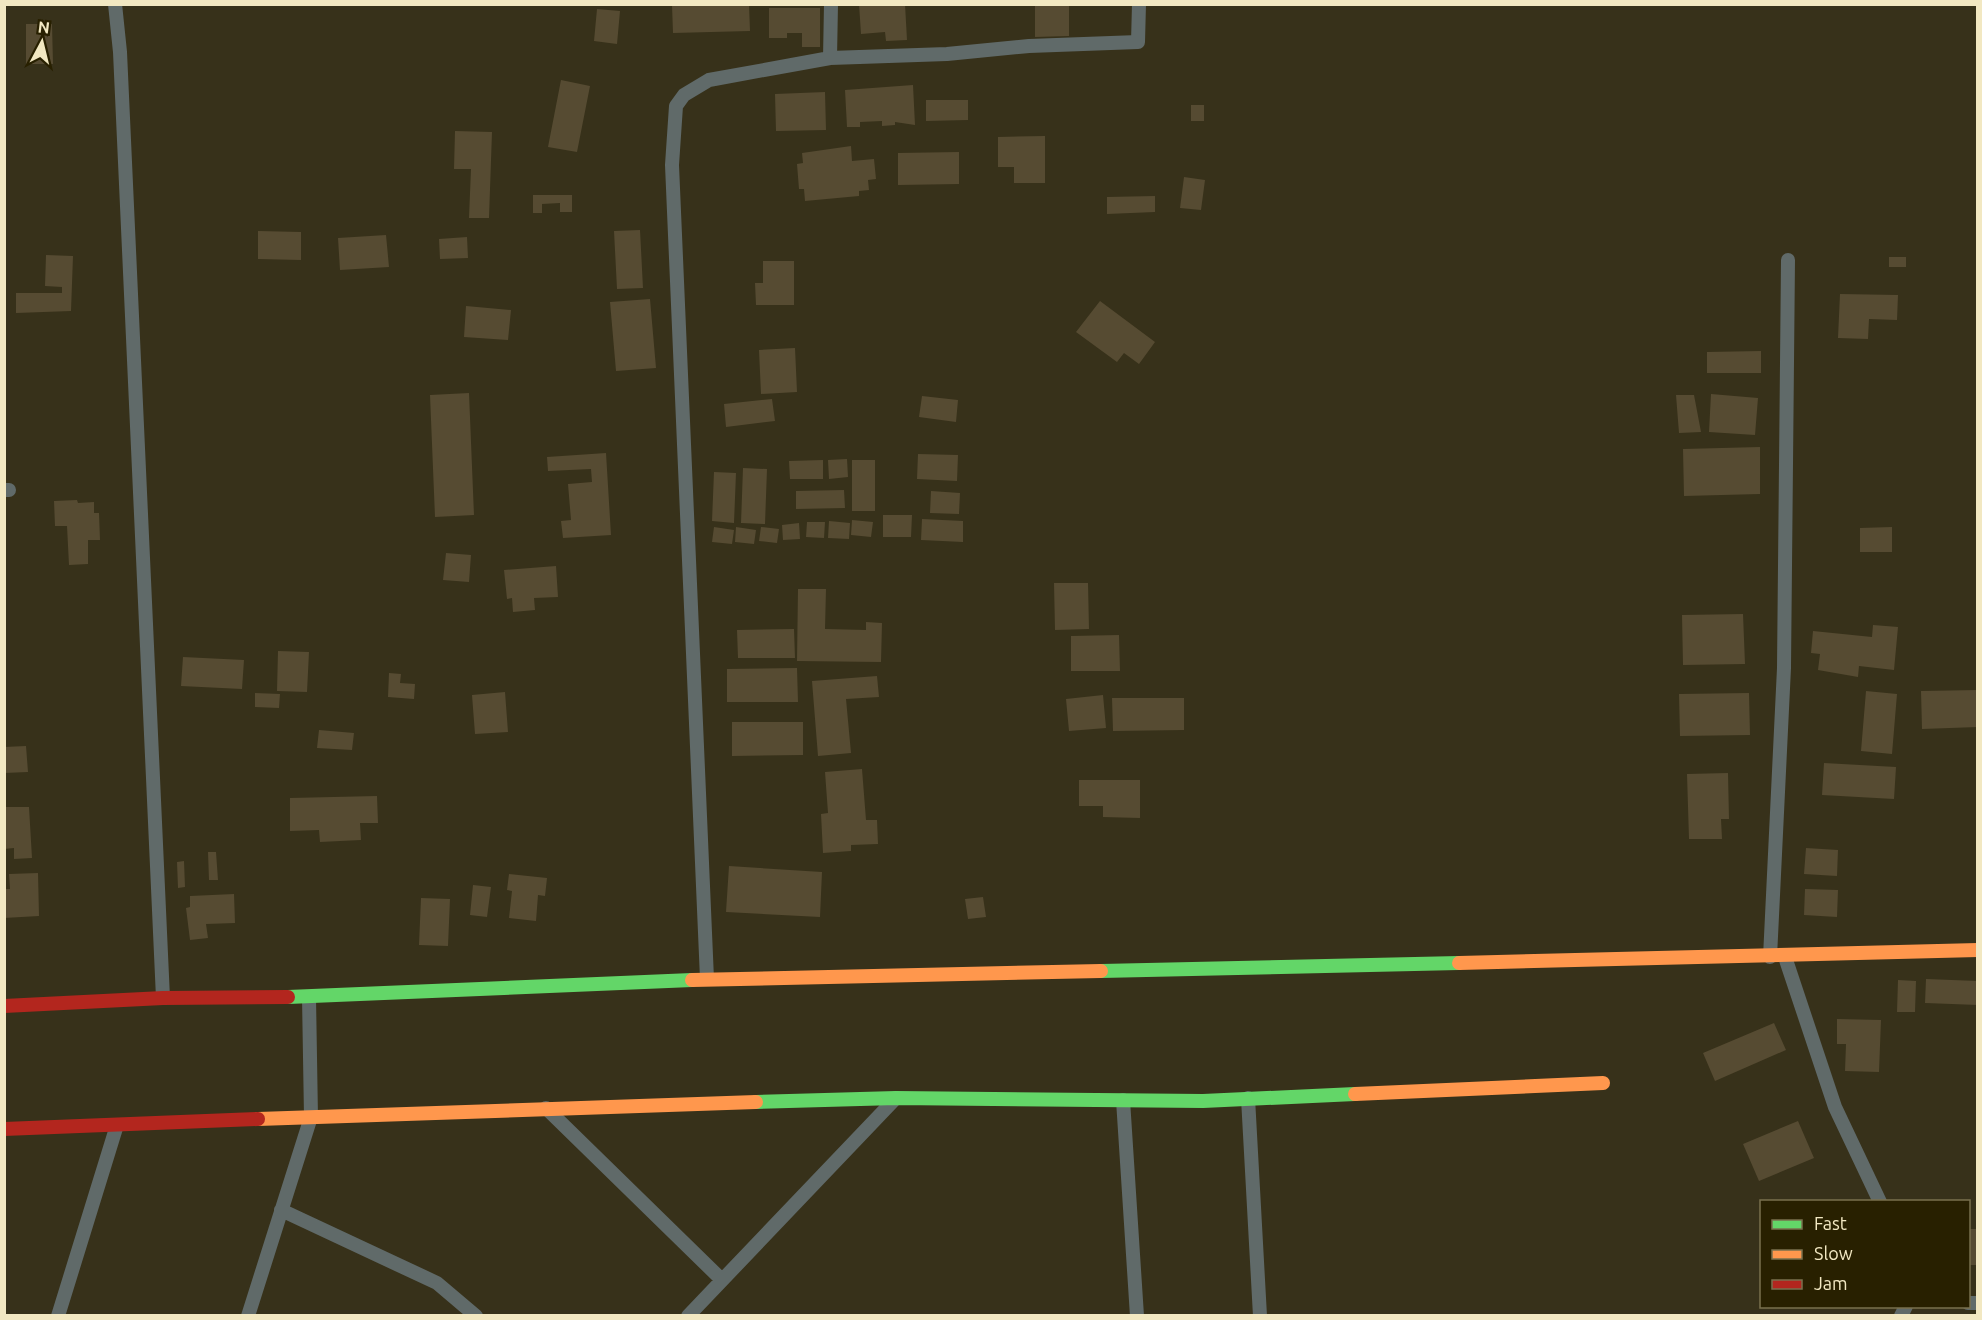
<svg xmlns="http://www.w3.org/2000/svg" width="1982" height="1320" viewBox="0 0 1982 1320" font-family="Ubuntu,sans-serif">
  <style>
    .building { fill: #564b32 }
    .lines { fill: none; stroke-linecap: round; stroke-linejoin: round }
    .street { stroke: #606a69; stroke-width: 14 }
    .fast { stroke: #63d668; stroke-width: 14 }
    .slow { stroke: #ff974d; stroke-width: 14 }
    .jam { stroke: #b3261e; stroke-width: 14 }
  </style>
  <rect width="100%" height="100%" fill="#37311a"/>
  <!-- building -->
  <path class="building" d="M 749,4 L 750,31 L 673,33 L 672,5 Z
    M 859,4 L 905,4 L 907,40 L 886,41 L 885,32 L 861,34 Z
    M 1035,4 L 1069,4 L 1069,36 L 1035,37 Z
    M 769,8 L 820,8 L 820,47 L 802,47 L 802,33 L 787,33 L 787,38 L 769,38 Z
    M 597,9 L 620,11 L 617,44 L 594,41 Z
    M 26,24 L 52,24 L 53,64 L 26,64 Z
    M 561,80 L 590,86 L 577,152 L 548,147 Z
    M 913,85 L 915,125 L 895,122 L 895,125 L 882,126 L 882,121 L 860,122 L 860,127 L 847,127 L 845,90 Z
    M 825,92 L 826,130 L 776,131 L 775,94 Z
    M 926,100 L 968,100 L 968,120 L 926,121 Z
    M 1191,105 L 1204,105 L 1204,121 L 1191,121 Z
    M 455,131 L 492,132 L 489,218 L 469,218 L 471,169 L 454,169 Z
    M 1045,136 L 1045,183 L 1014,183 L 1014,167 L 998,167 L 998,137 Z
    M 851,146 L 852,161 L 874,159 L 876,179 L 868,180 L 869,190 L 859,191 L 859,196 L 805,201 L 804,189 L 799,189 L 797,164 L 803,163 L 802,153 Z
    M 959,152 L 959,184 L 898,185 L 898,153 Z
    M 1184,177 L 1205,180 L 1201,210 L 1180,208 Z
    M 533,195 L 572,195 L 572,212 L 560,212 L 560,203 L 542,204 L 542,213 L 533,213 Z
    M 1155,196 L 1155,212 L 1107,214 L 1107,197 Z
    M 640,230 L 643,288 L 617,289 L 614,231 Z
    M 258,231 L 301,232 L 301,260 L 258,259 Z
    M 386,235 L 389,267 L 340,270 L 338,238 Z
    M 467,237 L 468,258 L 440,259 L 439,239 Z
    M 46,255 L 73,256 L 71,311 L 16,313 L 16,293 L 62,293 L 62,287 L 45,286 Z
    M 1889,257 L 1906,257 L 1906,267 L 1889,267 Z
    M 763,261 L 794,261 L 794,305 L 756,305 L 755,283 L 763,283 Z
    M 1840,294 L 1898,295 L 1897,320 L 1869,319 L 1868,339 L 1838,338 Z
    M 650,299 L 656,368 L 616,371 L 610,302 Z
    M 1100,301 L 1155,342 L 1139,364 L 1124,353 L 1117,362 L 1076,332 Z
    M 466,306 L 511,310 L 508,340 L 464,337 Z
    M 795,348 L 797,392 L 761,394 L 759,350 Z
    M 1761,351 L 1761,373 L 1707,373 L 1707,352 Z
    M 469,393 L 474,515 L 435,517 L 430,395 Z
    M 1711,394 L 1758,398 L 1755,435 L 1709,432 Z
    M 1676,395 L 1694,395 L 1701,432 L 1679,433 Z
    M 922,396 L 958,400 L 956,422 L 919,417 Z
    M 772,399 L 775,421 L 726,427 L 724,404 Z
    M 1760,447 L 1760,494 L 1684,496 L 1683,449 Z
    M 606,453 L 611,535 L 563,538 L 561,521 L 571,520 L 568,484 L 592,482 L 591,469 L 548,471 L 547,457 Z
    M 918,454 L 958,455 L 957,481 L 917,479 Z
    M 847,459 L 848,477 L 829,479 L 828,460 Z
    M 823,460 L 823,479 L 790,479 L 789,461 Z
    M 852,460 L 875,460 L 875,511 L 852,511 Z
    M 743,468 L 767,469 L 765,524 L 741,523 Z
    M 714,472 L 736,473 L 734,523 L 712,521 Z
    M 844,490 L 845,508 L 796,509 L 796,491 Z
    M 931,491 L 960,493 L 959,514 L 930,513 Z
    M 77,500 L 78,503 L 94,502 L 94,513 L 99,513 L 100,540 L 88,540 L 88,564 L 69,565 L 67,526 L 55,526 L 54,501 Z
    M 883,515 L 912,515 L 911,537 L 883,537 Z
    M 922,519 L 963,521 L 963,542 L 921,540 Z
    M 852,520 L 873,522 L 871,537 L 851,535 Z
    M 829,521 L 850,523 L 849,539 L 828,538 Z
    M 807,522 L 825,522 L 824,538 L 806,537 Z
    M 799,523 L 800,539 L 783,540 L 782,525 Z
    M 714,527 L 734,530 L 732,544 L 712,542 Z
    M 736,527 L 756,530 L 754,544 L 735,542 Z
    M 761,527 L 779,529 L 777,543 L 759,541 Z
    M 1892,527 L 1892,552 L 1860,552 L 1860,528 Z
    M 446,553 L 471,555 L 469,582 L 443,580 Z
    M 556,566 L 558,597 L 534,598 L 535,610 L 513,612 L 512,598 L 507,599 L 504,570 Z
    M 1054,583 L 1088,583 L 1089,629 L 1055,630 Z
    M 798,589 L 826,589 L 825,629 L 866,630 L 866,622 L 882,623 L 881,662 L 797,661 Z
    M 1743,614 L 1745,664 L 1683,665 L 1682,615 Z
    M 1873,625 L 1898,627 L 1894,670 L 1859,666 L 1858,677 L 1818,670 L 1820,654 L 1811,653 L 1813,631 L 1872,637 Z
    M 794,629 L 795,658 L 738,658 L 737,630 Z
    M 1119,635 L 1120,671 L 1071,671 L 1071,636 Z
    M 278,651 L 309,652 L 307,692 L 277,691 Z
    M 183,657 L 244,660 L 242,689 L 181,686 Z
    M 797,668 L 798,702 L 727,702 L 727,669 Z
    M 389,673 L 401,674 L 400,683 L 415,684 L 414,699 L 388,697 Z
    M 877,676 L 879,697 L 846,699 L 851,753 L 818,756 L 812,681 Z
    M 1978,690 L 1978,727 L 1922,729 L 1921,691 Z
    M 1866,691 L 1897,694 L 1892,754 L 1861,751 Z
    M 505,692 L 508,732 L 475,734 L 472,695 Z
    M 255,693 L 280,694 L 279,708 L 255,707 Z
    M 1749,693 L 1750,735 L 1680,736 L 1679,694 Z
    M 1103,695 L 1106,728 L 1069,731 L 1066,699 Z
    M 1112,698 L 1184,698 L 1184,730 L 1113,731 Z
    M 732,722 L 803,722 L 803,755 L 732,756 Z
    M 319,730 L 354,733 L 352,750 L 317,748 Z
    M 26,746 L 28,772 L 4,773 L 4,747 Z
    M 1824,763 L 1896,767 L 1894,799 L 1822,795 Z
    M 862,769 L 866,820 L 877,820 L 878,844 L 851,845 L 851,851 L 823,853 L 821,814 L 828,813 L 825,772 Z
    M 1728,773 L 1729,819 L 1721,819 L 1722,839 L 1689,839 L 1687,774 Z
    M 1079,780 L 1140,780 L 1140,818 L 1103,817 L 1103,806 L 1079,806 Z
    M 377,796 L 378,823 L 360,823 L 361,840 L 320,842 L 319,830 L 290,831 L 290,798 Z
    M 4,807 L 29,807 L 32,858 L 14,859 L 14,848 L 4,849 Z
    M 1806,848 L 1838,850 L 1837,876 L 1804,874 Z
    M 208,852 L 216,852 L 218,880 L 209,880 Z
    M 184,861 L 185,887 L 178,888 L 177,862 Z
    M 729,866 L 822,872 L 820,917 L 726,912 Z
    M 38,873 L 39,916 L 4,918 L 4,889 L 10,889 L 9,874 Z
    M 509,874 L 547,878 L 545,896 L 538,895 L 536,921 L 509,918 L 512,891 L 507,890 Z
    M 473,885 L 491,887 L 487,917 L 470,915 Z
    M 1805,889 L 1838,890 L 1837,917 L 1804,915 Z
    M 234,894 L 235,923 L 206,924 L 208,938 L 190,940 L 186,908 L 190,907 L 190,896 Z
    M 983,897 L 986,917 L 968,919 L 965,899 Z
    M 421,898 L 450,899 L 448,946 L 419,945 Z
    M 1926,979 L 1978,981 L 1978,1005 L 1925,1003 Z
    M 1898,980 L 1916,981 L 1915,1012 L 1897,1012 Z
    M 1837,1019 L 1881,1020 L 1879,1072 L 1845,1071 L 1846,1044 L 1837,1044 Z
    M 1774,1023 L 1786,1050 L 1715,1081 L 1703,1053 Z
    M 1798,1121 L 1814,1158 L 1759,1181 L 1743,1144 Z
    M 1968,1229 L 1978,1229 L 1978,1265 L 1968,1265 Z"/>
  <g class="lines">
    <!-- street -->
    <path class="street" d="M 115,4 L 120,52 L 163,998
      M 830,58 L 831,4
      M 4,490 L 9,490
      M 1770,957 L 1784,668 L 1788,260
      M 1785,957 L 1835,1107 L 1880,1202
      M 707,979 L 672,165 L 676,106 L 684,95 L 709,80 L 830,58 L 947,54 L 1029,46 L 1138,42 L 1139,4
      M 1248,1098 L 1260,1316
      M 1123,1100 L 1137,1316
      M 546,1108 L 722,1280
      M 281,1210 L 437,1283 L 476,1316
      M 1968,1303 L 1978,1303
      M 58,1316 L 117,1125
      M 248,1316 L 311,1117 L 309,997
      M 688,1316 L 896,1098
      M 1901,1316 L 1906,1306"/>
    <!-- fast -->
    <path class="fast" d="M 1101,971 L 1459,963
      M 288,997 L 692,980
      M 756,1102 L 896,1098 L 1203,1101 L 1355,1094"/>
    <!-- slow -->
    <path class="slow" d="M 1459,963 L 1978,950
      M 692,980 L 1101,971
      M 1355,1094 L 1603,1083
      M 258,1119 L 756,1102"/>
    <!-- jam -->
    <path class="jam" d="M 4,1006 L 163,998 L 288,997
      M 4,1129 L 258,1119"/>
  </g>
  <!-- border -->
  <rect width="1982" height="1320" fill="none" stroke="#f2e8c2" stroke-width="12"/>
  <!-- legend -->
  <rect x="1760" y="1200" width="210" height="108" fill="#282000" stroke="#79704e" stroke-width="1.5"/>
  <rect x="1772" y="1220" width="30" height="9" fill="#63d668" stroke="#79704e" stroke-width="1.5"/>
  <text x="1814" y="1230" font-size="18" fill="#f2e8c2">Fast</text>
  <rect x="1772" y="1250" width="30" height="9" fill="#ff974d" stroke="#79704e" stroke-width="1.5"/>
  <text x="1814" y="1260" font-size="18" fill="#f2e8c2">Slow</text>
  <rect x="1772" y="1280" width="30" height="9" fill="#b3261e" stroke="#79704e" stroke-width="1.5"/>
  <text x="1814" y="1290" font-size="18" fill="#f2e8c2">Jam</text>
  <!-- north arrow -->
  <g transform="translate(42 42) rotate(7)" stroke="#282000" stroke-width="4.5" paint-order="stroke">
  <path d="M0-4.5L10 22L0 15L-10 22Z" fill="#f2e8c2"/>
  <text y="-9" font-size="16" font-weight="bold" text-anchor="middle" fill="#f2e8c2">N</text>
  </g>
</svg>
